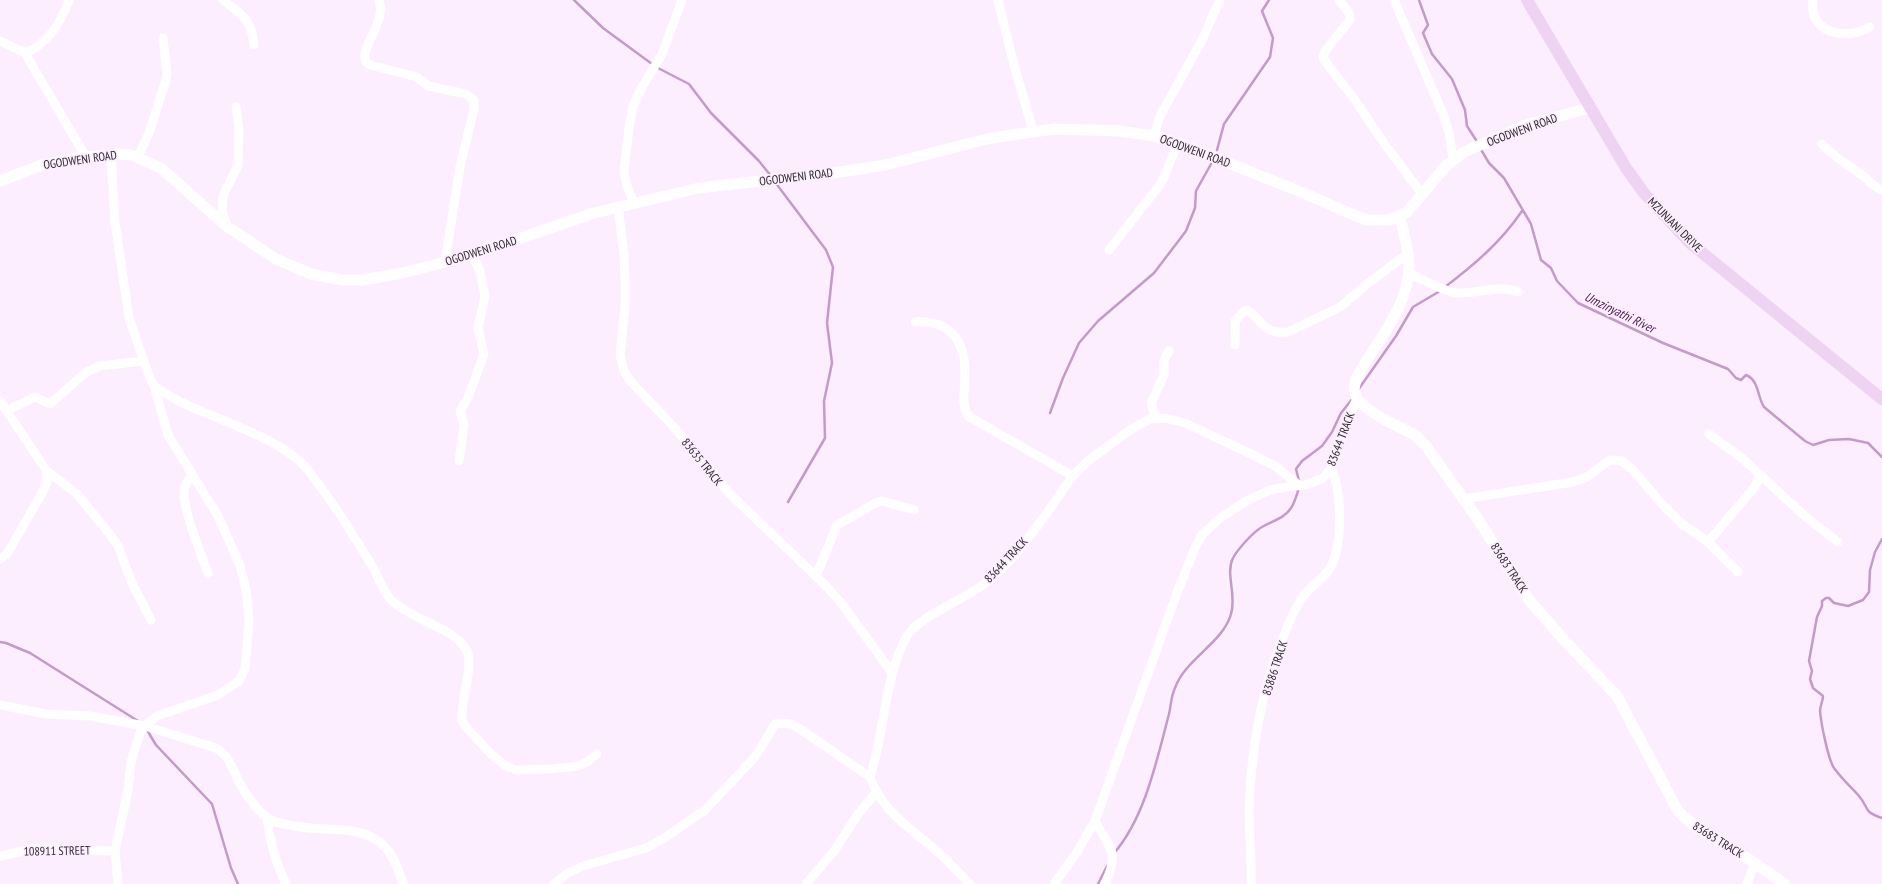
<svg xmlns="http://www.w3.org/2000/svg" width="1882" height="884" viewBox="0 0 1882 884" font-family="'PT Sans Narrow',sans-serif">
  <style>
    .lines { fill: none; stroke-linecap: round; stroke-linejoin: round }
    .stream { stroke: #c49aca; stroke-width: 2.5 }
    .minor { stroke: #fff; stroke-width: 9 }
    .tertiary { stroke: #fff; stroke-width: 11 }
    .secondary { stroke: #eed4f2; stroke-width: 12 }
    .labels { text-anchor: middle; stroke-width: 3.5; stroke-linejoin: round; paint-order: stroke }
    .street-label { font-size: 12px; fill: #2e282f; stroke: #fceefe }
    .water-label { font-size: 13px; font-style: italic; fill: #53205b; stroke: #fceefe }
  </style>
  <rect width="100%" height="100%" fill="#fceefe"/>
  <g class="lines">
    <!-- stream -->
    <path class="stream" d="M 574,0 L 603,28 L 652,64
      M 1419,0 L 1428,25 L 1423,33 L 1432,54 L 1452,79 L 1465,110 L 1467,126 L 1478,143
      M 656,67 L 689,84 L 711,113 L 759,161 L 771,176
      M 1480,148 L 1489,163 L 1504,178 L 1531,224 L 1541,260 L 1551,268 L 1557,281 L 1578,303 L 1663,343 L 1728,369 L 1736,378 L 1741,380 L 1746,375 C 1759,380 1757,396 1764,407 L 1805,441 L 1813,445 L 1829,440 L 1849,439 L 1868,443 L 1882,457
      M 1217,150 L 1224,124 L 1270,57 L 1273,38 L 1262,11 L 1269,0
      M 775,182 L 826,250 L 833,267 L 827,323 L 832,363 L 824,401 L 825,438 L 788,502
      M 1445,287 C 1475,264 1501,242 1522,211
      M 1358,390 L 1396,336 L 1413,307 L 1440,291
      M 1050,413 L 1063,378 L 1079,343 L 1098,321 L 1154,273 L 1186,231 L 1195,208 L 1196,191 L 1211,164
      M 1299,481 L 1296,469 L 1302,461 L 1322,446 L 1332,432 L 1341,413 L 1353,398
      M 1882,539 L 1875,552 L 1870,570 L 1869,592 L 1863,600 L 1848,606 L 1834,603 L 1829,598 L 1826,598 L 1822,601 L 1822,606 L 1817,617 L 1809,661 L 1812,671 L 1810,679 L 1813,688 L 1823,696 C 1823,701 1820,706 1820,711 C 1821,723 1828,759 1834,768 C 1841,778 1851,787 1859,796 C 1870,809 1862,811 1882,818
      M 0,642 L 6,643 L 30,653 L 138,721
      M 147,730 L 156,745 L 212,804 L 231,868 L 238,884
      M 1114,853 C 1145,818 1157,759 1169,714 C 1171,706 1171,696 1175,688 C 1185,659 1223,643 1231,614 C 1237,595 1225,574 1233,558 C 1238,549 1253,532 1262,527 C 1272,521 1285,518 1291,508 C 1295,502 1297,494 1299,488
      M 1098,884 L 1107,866"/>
    <!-- minor -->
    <path class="minor" d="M 69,0 C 61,23 49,42 26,53 L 26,55 L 86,157
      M 223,0 C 243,16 251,18 254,45
      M 379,0 C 387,23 359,46 366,62 L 370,65 L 417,77 L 428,86 L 466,94 L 474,100 L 474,109 L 460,167 L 445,262
      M 998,0 L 1014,65 L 1033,131
      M 1339,0 L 1349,13 L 1350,20 L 1325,51 L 1323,58 L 1325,61 L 1355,100 L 1386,146 L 1422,194
      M 1394,0 L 1443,114 L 1449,132 L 1453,160
      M 1813,0 C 1813,5 1812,11 1814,16 C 1825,38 1851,37 1870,27
      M 0,41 L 26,53
      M 1154,136 L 1160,116 L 1201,42 L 1220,0
      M 1822,144 C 1834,157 1848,165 1862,175 C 1869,180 1874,188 1882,190
      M 111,155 L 115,222 L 129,318 L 149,376 L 154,386 L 168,435 L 218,516 L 240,565 L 247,595 L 249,623 L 245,669 L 239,681 L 218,695 L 157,716 L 145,726 L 140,733 L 131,762 L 128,790 L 115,851 L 118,884
      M 138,157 L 149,133 L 166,80 L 167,73 L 163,38
      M 633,203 L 626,182 L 624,171 L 629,128 L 633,106 L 642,87 L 662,54 L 682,0
      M 618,206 L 624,255 L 625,280 L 625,307 L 620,355 L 624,371 L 631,382 L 673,426 L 729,493 L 825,585 L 842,604 L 893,674
      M 228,228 L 222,211 L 223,196 L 238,165 L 239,130 L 236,107
      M 1109,250 L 1162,182 L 1178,143
      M 1408,273 C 1422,278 1444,292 1457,293 C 1479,294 1497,284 1518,292
      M 915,322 C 951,320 966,342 965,376 C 965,389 961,405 968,416 L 1073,476
      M 1235,345 L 1235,321 L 1245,310 C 1258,311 1260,336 1288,332 L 1340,307 L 1366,285 L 1407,254
      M 154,386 C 165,393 177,401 189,406 C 225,422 276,438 304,465 C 329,496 350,530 371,564 C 378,575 382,591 392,601 C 412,620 456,628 467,651 C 474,666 460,702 462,721 L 466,727 L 491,754 L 503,764 L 516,770 L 550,769 L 578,766 L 587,762 L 597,754
      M 0,401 L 46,470 L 47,482 L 41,495 L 7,554 L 0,559
      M 6,411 L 35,397 L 50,404 L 85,373 L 99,366 L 143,361
      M 1156,418 L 1151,403 L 1164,375 L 1164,360 L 1169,351
      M 1709,434 L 1743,459 L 1807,518 L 1838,542
      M 459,461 L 464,425 L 460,411 L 468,398 L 484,354 L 478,328 L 485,296 L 480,271 L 471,253
      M 46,470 L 77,494 L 109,533 L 118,546 L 132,583 L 151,620
      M 192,476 C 187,481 184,485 184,492 C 184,514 201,552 208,574
      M 1463,499 L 1573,482 L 1587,477 L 1610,460 L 1622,461 L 1633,470 L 1661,503 L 1682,524 L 1708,542 L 1738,572
      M 1708,542 L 1754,488 L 1761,475
      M 816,576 L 837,525 L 876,503 L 882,501 L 914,510
      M 0,705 L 46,714 L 90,716 L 145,726 L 216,748 C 229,755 233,770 239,782 C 246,795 256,810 268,818 C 275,823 285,824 294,826 C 322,832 362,823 384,846 C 394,856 399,871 403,884
      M 267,818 C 270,842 275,862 286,884
      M 1095,821 C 1110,848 1120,852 1105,884
      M 0,856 L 32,849 L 115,851
      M 554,884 L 568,873 L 583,866 L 646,848 L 663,839 L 705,810 L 755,757 L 775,724 L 779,723 L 792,724 L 800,729 L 870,777
      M 806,884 L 835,850 L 858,814 L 877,792
      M 970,884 C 960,874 950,863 940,854 C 912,828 884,815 870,777 C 884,735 885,674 907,636 C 918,617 967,598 987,582 C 1022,554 1047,511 1073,476 L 1089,460 L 1130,430 L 1150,419 L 1165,418 L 1185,423 L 1253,455 L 1275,466 L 1300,486
      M 1054,884 L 1077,852 L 1095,821 L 1177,593 L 1195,548 L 1202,535 L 1219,519 L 1246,501 L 1270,490 L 1291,486 L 1306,485 L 1323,478 L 1331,468 L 1347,420 L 1357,399
      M 1251,884 C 1252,859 1249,834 1249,808 C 1251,762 1257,715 1271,671 C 1277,651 1290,617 1301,599 C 1309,587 1323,580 1330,568 C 1343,546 1342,490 1331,468
      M 1747,884 L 1755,863"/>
    <!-- tertiary -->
    <path class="tertiary" d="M 0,181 L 42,165 L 76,158 L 119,154 L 132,155 L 161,168 L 225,225 L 276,259 L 311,274 L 343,280 L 362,280 L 403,273 L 445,262 L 518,239 L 594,213 L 699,188 L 847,171 L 885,165 L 991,138 L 1054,129 L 1119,131 L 1154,136 L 1178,143 L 1306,194 L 1349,213 L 1367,220 L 1390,220 L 1407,212 L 1446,166 L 1464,152 L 1529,124 L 1590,108
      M 1400,217 C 1403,232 1409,249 1409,265 C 1409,309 1375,342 1356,379 L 1354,389 L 1357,399 L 1368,409 L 1385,420 L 1415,435 L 1426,446 L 1479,521 L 1529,600 L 1565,641 L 1617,696 L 1678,811 C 1694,828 1712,837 1731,848 C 1750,859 1767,872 1785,884"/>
    <!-- secondary -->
    <path class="secondary" d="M 1527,0 L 1626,168 L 1644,193 L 1689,242 L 1882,399"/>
  </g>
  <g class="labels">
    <!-- street labels -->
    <g class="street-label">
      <text transform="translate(1522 130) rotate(-20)" y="4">OGODWENI ROAD</text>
      <text transform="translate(1195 151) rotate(20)" y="4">OGODWENI ROAD</text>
      <text transform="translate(80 160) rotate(-8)" y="4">OGODWENI ROAD</text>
      <text transform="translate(796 177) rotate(-7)" y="4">OGODWENI ROAD</text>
      <text transform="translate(1675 225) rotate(45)" y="4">MZUNJANI DRIVE</text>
      <text transform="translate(481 251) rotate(-17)" y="4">OGODWENI ROAD</text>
      <text transform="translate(1341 439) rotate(-69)" y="4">83644 TRACK</text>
      <text transform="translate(702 462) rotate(51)" y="4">83635 TRACK</text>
      <text transform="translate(1006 560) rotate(-47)" y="4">83644 TRACK</text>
      <text transform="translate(1509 568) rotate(57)" y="4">83683 TRACK</text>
      <text transform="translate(1275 668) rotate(-72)" y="4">83886 TRACK</text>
      <text transform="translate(1718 840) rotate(32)" y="4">83683 TRACK</text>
      <text transform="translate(57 851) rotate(-1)" y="4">108911 STREET</text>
    </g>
    <!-- water labels -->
    <g class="water-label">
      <text transform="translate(1620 312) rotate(26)" y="5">Umzinyathi River</text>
    </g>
  </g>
</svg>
